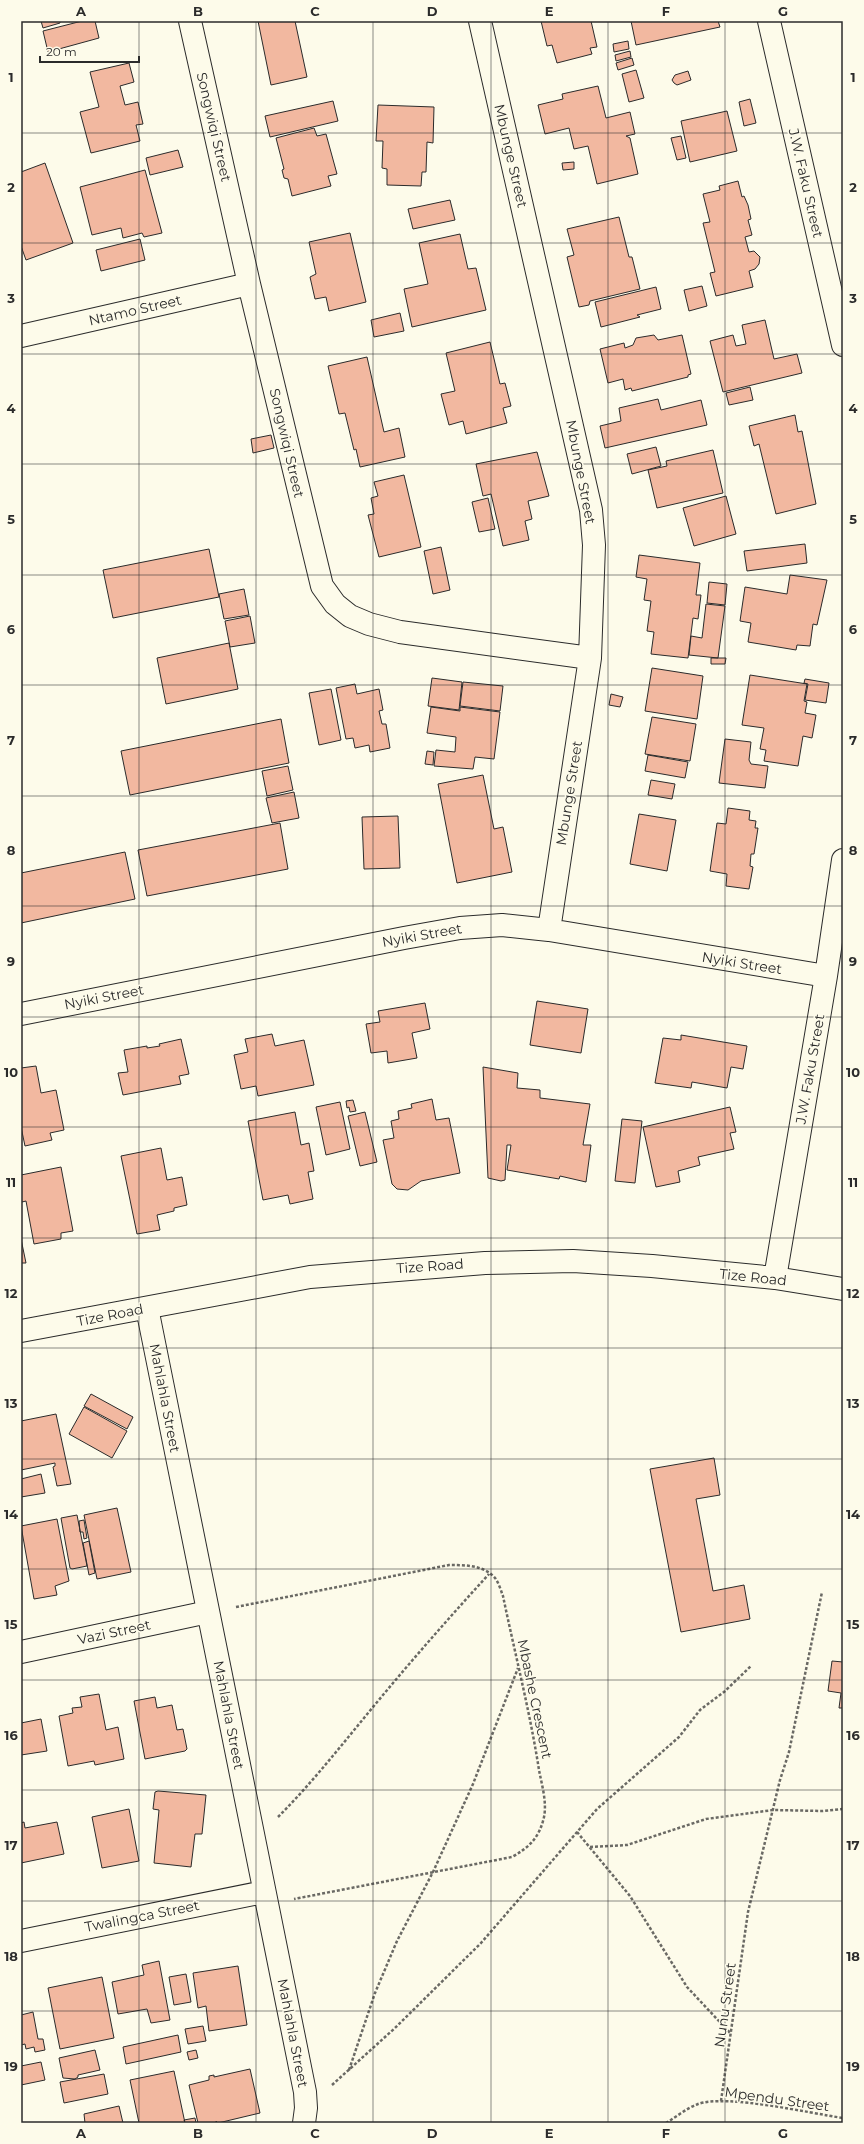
<svg xmlns="http://www.w3.org/2000/svg" width="864" height="2144" viewBox="0 0 864 2144" font-family="Montserrat,sans-serif">
  <style>
    .building { fill: #f2b8a0; stroke: #2b2b2b }
    .lines { fill: none; stroke-linecap: round; stroke-linejoin: round }
    .street-casing { stroke: #2b2b2b; stroke-width: 24 }
    .path { stroke: #6a6964; stroke-width: 2.5; stroke-dasharray: 3 2; stroke-linecap: butt }
    .street { stroke: #fdfbea; stroke-width: 22 }
    .grid { fill: none; stroke: #2b2b2b; stroke-width: 1; stroke-opacity: 0.55 }
    .labels { text-anchor: middle; stroke-width: 3; stroke-linejoin: round; paint-order: stroke }
    .street-label { font-size: 14px; fill: #2b2b2b; stroke: #fdfbea }
    .neatline { fill: none; stroke: #2b2b2b; stroke-width: 1.5 }
    .grid-label { font-size: 13px; text-anchor: middle; font-weight: bold; fill: #2b2b2b }
  </style>
  <rect width="100%" height="100%" fill="#fdfbea"/>
  <!-- building -->
  <path class="building" d="M 41,21 L 60,21 L 60,23 L 43,28 Z
    M 82,21 L 95,21 L 99,38 L 48,52 L 43,31 Z
    M 258,21 L 295,21 L 307,77 L 271,85 Z
    M 541,21 L 591,21 L 597,47 L 590,48 L 592,54 L 557,63 L 552,45 L 547,46 Z
    M 631,21 L 718,21 L 720,27 L 636,45 Z
    M 628,41 L 629,49 L 614,52 L 613,44 Z
    M 630,51 L 631,57 L 616,61 L 615,55 Z
    M 632,58 L 634,65 L 618,70 L 616,63 Z
    M 129,63 L 134,82 L 120,86 L 125,105 L 138,102 L 143,124 L 136,125 L 140,141 L 91,153 L 80,112 L 99,107 L 90,72 Z
    M 636,70 L 644,98 L 629,102 L 622,74 Z
    M 688,71 L 691,80 L 677,85 L 674,83 L 672,80 L 675,75 Z
    M 598,86 L 606,118 L 630,112 L 635,134 L 626,136 L 630,138 L 638,174 L 597,184 L 588,146 L 574,149 L 569,128 L 545,134 L 538,105 L 563,99 L 562,94 Z
    M 750,99 L 756,123 L 744,126 L 739,102 Z
    M 333,101 L 338,121 L 270,137 L 265,116 Z
    M 378,105 L 434,107 L 433,143 L 427,142 L 426,172 L 422,172 L 421,186 L 387,185 L 387,169 L 382,168 L 383,141 L 376,141 Z
    M 727,111 L 737,151 L 690,162 L 681,121 Z
    M 314,128 L 317,136 L 326,134 L 337,174 L 328,176 L 331,186 L 292,196 L 288,179 L 284,178 L 282,170 L 284,169 L 276,138 Z
    M 681,136 L 686,158 L 677,160 L 671,138 Z
    M 178,150 L 183,167 L 150,175 L 146,158 Z
    M 574,162 L 574,169 L 563,170 L 562,163 Z
    M 45,163 L 73,243 L 26,260 L 21,246 L 21,172 Z
    M 145,170 L 162,233 L 144,237 L 142,233 L 123,238 L 121,228 L 92,235 L 80,187 Z
    M 738,181 L 742,197 L 744,196 L 748,205 L 751,219 L 748,220 L 752,235 L 745,237 L 749,252 L 754,251 L 760,257 L 759,264 L 755,269 L 749,271 L 753,287 L 716,296 L 710,273 L 715,272 L 703,223 L 710,222 L 703,194 L 720,190 L 719,186 Z
    M 450,200 L 455,220 L 413,229 L 408,209 Z
    M 619,217 L 629,257 L 632,257 L 640,289 L 590,301 L 589,305 L 579,307 L 567,257 L 574,255 L 567,229 Z
    M 350,233 L 366,302 L 329,311 L 326,297 L 315,299 L 310,277 L 316,274 L 309,242 Z
    M 460,234 L 468,269 L 476,268 L 486,310 L 412,327 L 404,289 L 428,284 L 419,243 Z
    M 140,239 L 145,260 L 101,271 L 96,250 Z
    M 702,286 L 707,306 L 689,311 L 684,290 Z
    M 656,287 L 661,309 L 637,315 L 640,317 L 601,327 L 595,302 Z
    M 400,313 L 404,331 L 374,337 L 371,320 Z
    M 765,320 L 774,359 L 797,354 L 802,373 L 723,392 L 710,341 L 733,335 L 736,346 L 746,344 L 742,325 Z
    M 654,335 L 658,340 L 682,335 L 691,374 L 688,375 L 688,377 L 632,391 L 631,388 L 625,390 L 623,379 L 608,383 L 600,349 L 624,343 L 625,348 L 633,345 L 636,338 Z
    M 490,342 L 500,384 L 505,383 L 511,406 L 503,408 L 507,423 L 466,434 L 463,421 L 449,425 L 441,394 L 455,391 L 446,353 Z
    M 367,357 L 384,432 L 399,428 L 405,457 L 360,467 L 356,449 L 354,450 L 345,413 L 339,414 L 328,366 Z
    M 750,387 L 753,400 L 729,405 L 726,393 Z
    M 658,399 L 661,410 L 701,400 L 707,425 L 605,448 L 600,426 L 621,421 L 619,408 Z
    M 795,415 L 798,432 L 802,431 L 816,504 L 776,514 L 759,444 L 754,446 L 749,426 Z
    M 271,435 L 274,448 L 253,453 L 251,439 Z
    M 656,447 L 661,466 L 632,474 L 627,454 Z
    M 713,450 L 723,493 L 657,508 L 648,470 L 667,466 L 666,461 Z
    M 537,452 L 549,496 L 528,501 L 532,519 L 525,521 L 529,540 L 503,546 L 491,494 L 483,496 L 476,464 Z
    M 404,475 L 421,547 L 379,557 L 368,515 L 374,514 L 371,498 L 378,496 L 374,482 Z
    M 726,496 L 736,534 L 694,546 L 683,508 Z
    M 488,498 L 495,529 L 479,532 L 472,502 Z
    M 805,544 L 807,563 L 747,571 L 744,551 Z
    M 441,547 L 450,590 L 433,594 L 424,551 Z
    M 209,549 L 219,597 L 113,618 L 103,570 Z
    M 639,555 L 700,563 L 696,595 L 701,595 L 698,619 L 693,618 L 688,658 L 651,654 L 654,632 L 647,631 L 651,601 L 644,600 L 647,579 L 636,577 Z
    M 790,575 L 827,580 L 817,625 L 813,624 L 810,646 L 797,645 L 796,650 L 748,642 L 751,623 L 740,621 L 745,587 L 787,594 Z
    M 709,582 L 727,584 L 725,605 L 707,603 Z
    M 244,589 L 249,615 L 224,619 L 219,594 Z
    M 706,604 L 725,606 L 718,658 L 689,655 L 691,636 L 702,638 Z
    M 250,616 L 255,643 L 230,647 L 225,621 Z
    M 229,643 L 238,689 L 166,704 L 157,658 Z
    M 711,658 L 726,658 L 725,664 L 711,664 Z
    M 652,668 L 703,676 L 697,719 L 645,711 Z
    M 750,675 L 807,684 L 804,701 L 807,702 L 805,713 L 816,715 L 812,738 L 803,736 L 798,766 L 764,761 L 766,750 L 760,749 L 764,728 L 742,725 Z
    M 432,678 L 462,682 L 459,710 L 428,706 Z
    M 805,679 L 829,683 L 826,703 L 805,700 L 808,684 L 804,683 Z
    M 463,682 L 503,686 L 500,711 L 460,706 Z
    M 355,684 L 357,694 L 379,689 L 383,710 L 379,711 L 382,724 L 386,724 L 390,748 L 370,752 L 369,745 L 355,748 L 353,738 L 346,739 L 336,688 Z
    M 331,689 L 341,740 L 319,745 L 309,693 Z
    M 611,694 L 623,697 L 620,707 L 609,705 Z
    M 431,707 L 460,711 L 460,707 L 500,712 L 494,759 L 475,757 L 473,769 L 434,766 L 436,750 L 455,752 L 456,737 L 427,733 Z
    M 652,717 L 696,724 L 690,761 L 645,754 Z
    M 281,719 L 289,763 L 130,795 L 121,751 Z
    M 725,739 L 751,742 L 749,760 L 751,764 L 768,766 L 765,788 L 719,783 Z
    M 427,751 L 434,752 L 433,765 L 425,764 Z
    M 648,755 L 688,762 L 685,778 L 645,771 Z
    M 288,766 L 293,790 L 267,796 L 262,771 Z
    M 483,775 L 494,829 L 503,827 L 512,872 L 457,883 L 438,784 Z
    M 651,780 L 675,784 L 672,799 L 648,795 Z
    M 294,792 L 299,818 L 272,823 L 266,798 Z
    M 728,808 L 750,811 L 749,820 L 756,821 L 755,828 L 758,828 L 754,854 L 751,854 L 750,866 L 753,867 L 749,889 L 726,886 L 727,874 L 710,871 L 717,823 L 726,824 Z
    M 639,814 L 676,820 L 667,871 L 630,864 Z
    M 398,816 L 400,868 L 364,869 L 362,817 Z
    M 280,823 L 288,869 L 147,896 L 138,850 Z
    M 125,852 L 135,899 L 21,923 L 21,873 Z
    M 537,1001 L 588,1009 L 581,1053 L 530,1045 Z
    M 425,1003 L 430,1029 L 412,1033 L 417,1058 L 388,1063 L 387,1051 L 371,1053 L 366,1024 L 380,1022 L 378,1011 Z
    M 272,1034 L 275,1046 L 304,1040 L 314,1085 L 258,1096 L 256,1086 L 241,1089 L 234,1055 L 248,1052 L 245,1039 Z
    M 681,1035 L 747,1046 L 743,1069 L 731,1067 L 727,1088 L 692,1082 L 691,1088 L 655,1083 L 663,1038 L 681,1040 Z
    M 181,1039 L 189,1074 L 179,1076 L 181,1084 L 123,1095 L 118,1073 L 128,1072 L 124,1050 L 147,1046 L 147,1048 L 160,1046 L 159,1044 Z
    M 36,1066 L 41,1093 L 56,1090 L 64,1130 L 50,1133 L 52,1140 L 25,1146 L 21,1127 L 21,1068 Z
    M 483,1067 L 518,1073 L 517,1088 L 540,1090 L 540,1098 L 590,1104 L 583,1145 L 591,1145 L 586,1182 L 560,1176 L 559,1179 L 507,1170 L 511,1145 L 507,1145 L 505,1180 L 501,1181 L 488,1178 Z
    M 432,1099 L 436,1120 L 449,1118 L 460,1173 L 421,1181 L 408,1190 L 397,1189 L 392,1184 L 383,1140 L 394,1138 L 391,1121 L 399,1119 L 398,1111 L 412,1108 L 411,1104 Z
    M 353,1100 L 356,1111 L 350,1112 L 349,1107 L 347,1108 L 346,1101 Z
    M 340,1102 L 350,1149 L 326,1155 L 316,1107 Z
    M 730,1107 L 736,1132 L 730,1133 L 734,1149 L 698,1157 L 700,1165 L 678,1171 L 680,1182 L 656,1187 L 643,1127 Z
    M 295,1112 L 301,1145 L 309,1143 L 314,1171 L 308,1172 L 313,1199 L 290,1204 L 288,1195 L 263,1200 L 248,1121 Z
    M 365,1112 L 377,1162 L 360,1166 L 348,1116 Z
    M 622,1119 L 642,1121 L 635,1183 L 615,1181 Z
    M 161,1148 L 167,1180 L 182,1177 L 187,1205 L 174,1208 L 174,1211 L 157,1215 L 160,1230 L 137,1234 L 121,1156 Z
    M 61,1167 L 73,1231 L 61,1233 L 61,1239 L 34,1244 L 26,1201 L 22,1202 L 21,1199 L 21,1175 Z
    M 21,1239 L 26,1263 L 21,1263 Z
    M 91,1394 L 133,1417 L 127,1429 L 84,1406 Z
    M 84,1407 L 127,1431 L 112,1458 L 69,1434 Z
    M 56,1414 L 71,1484 L 57,1486 L 53,1467 L 55,1466 L 55,1463 L 21,1470 L 21,1421 Z
    M 714,1458 L 720,1495 L 696,1499 L 713,1591 L 744,1585 L 750,1619 L 681,1632 L 650,1469 Z
    M 41,1474 L 45,1493 L 21,1497 L 21,1479 Z
    M 117,1508 L 131,1572 L 97,1579 L 84,1515 Z
    M 77,1515 L 87,1566 L 72,1569 L 70,1568 L 61,1518 Z
    M 57,1519 L 69,1581 L 55,1586 L 57,1595 L 34,1599 L 21,1526 Z
    M 84,1520 L 87,1538 L 84,1539 L 83,1532 L 80,1532 L 79,1521 Z
    M 89,1541 L 95,1573 L 89,1575 L 83,1543 Z
    M 832,1661 L 843,1662 L 843,1708 L 839,1708 L 841,1693 L 828,1691 Z
    M 99,1694 L 106,1730 L 118,1727 L 124,1759 L 95,1765 L 94,1761 L 68,1766 L 59,1716 L 73,1713 L 72,1708 L 82,1707 L 80,1697 Z
    M 155,1697 L 157,1708 L 172,1705 L 177,1730 L 183,1729 L 187,1749 L 185,1751 L 145,1759 L 134,1701 Z
    M 41,1719 L 47,1751 L 21,1755 L 21,1723 Z
    M 158,1791 L 206,1795 L 202,1834 L 195,1834 L 191,1867 L 154,1863 L 159,1810 L 153,1809 L 155,1792 Z
    M 129,1809 L 139,1861 L 102,1868 L 92,1817 Z
    M 24,1822 L 25,1828 L 57,1822 L 64,1854 L 21,1863 L 21,1823 Z
    M 159,1961 L 170,2020 L 151,2023 L 147,2009 L 118,2014 L 112,1982 L 144,1975 L 142,1965 Z
    M 238,1966 L 247,2025 L 209,2031 L 206,2006 L 198,2008 L 193,1973 Z
    M 186,1974 L 191,2002 L 174,2005 L 169,1977 Z
    M 102,1977 L 114,2038 L 60,2049 L 48,1988 Z
    M 33,2012 L 38,2039 L 43,2039 L 45,2050 L 35,2052 L 34,2047 L 26,2049 L 25,2044 L 21,2045 L 21,2015 Z
    M 203,2026 L 206,2041 L 188,2044 L 185,2029 Z
    M 178,2035 L 181,2052 L 126,2064 L 123,2047 Z
    M 95,2050 L 100,2070 L 78,2075 L 78,2077 L 75,2079 L 63,2078 L 59,2058 Z
    M 196,2050 L 198,2058 L 189,2060 L 187,2052 Z
    M 41,2062 L 45,2080 L 21,2085 L 21,2066 Z
    M 250,2069 L 260,2113 L 218,2123 L 216,2121 L 216,2123 L 198,2123 L 189,2085 L 209,2080 L 209,2076 L 214,2075 L 214,2077 Z
    M 174,2071 L 185,2123 L 139,2123 L 130,2080 Z
    M 104,2074 L 108,2094 L 64,2103 L 60,2082 Z
    M 119,2106 L 123,2123 L 85,2123 L 84,2114 Z
    M 195,2118 L 196,2123 L 185,2123 L 184,2120 Z"/>
  <g class="lines">
    <defs>
      <path id="street" d="M 190,21 L 249,284 L 322,586 L 335,604 L 350,616 L 369,624 L 400,632 L 590,658
        M 480,21 L 591,510 L 594,545 L 590,658 L 549,930
        M 769,21 L 843,345
        M 21,336 L 249,284
        M 21,1014 L 404,938 L 460,928 L 502,925 L 549,930 L 826,976
        M 775,1278 L 826,976 L 843,860
        M 147,1308 L 305,2092 L 306,2108 L 304,2123
        M 21,1331 L 310,1277 L 485,1263 L 573,1261 L 652,1266 L 775,1278 L 843,1289
        M 21,1652 L 208,1612
        M 21,1941 L 264,1892"/>
    </defs>
    <!-- street casing -->
    <use href="#street" class="street-casing"/>
    <!-- path -->
    <path class="path" d="M 236,1607 L 449,1565 C 465,1565 484,1565 495,1578 C 499,1583 501,1591 503,1596 C 515,1654 530,1712 539,1770 C 542,1786 548,1805 543,1821 C 538,1839 528,1848 512,1857 L 294,1899
      M 278,1817 C 309,1786 336,1752 364,1718 C 404,1669 446,1621 489,1574
      M 577,1832 L 630,1896 L 687,1987 L 731,2034
      M 590,1847 L 627,1845 L 706,1819 L 773,1810 L 823,1811 L 843,1809
      M 349,2070 L 375,1993 L 397,1941 L 433,1872 L 473,1784 L 518,1668
      M 332,2085 L 395,2028 L 481,1943 L 597,1809 L 679,1737 L 700,1710 L 724,1692 L 751,1666
      M 721,2101 L 748,1912 L 780,1780 L 789,1752 L 822,1592
      M 666,2123 C 676,2117 687,2108 698,2104 C 727,2094 809,2113 843,2118"/>
    <!-- street -->
    <use href="#street" class="street"/>
  </g>
  <!-- grid -->
  <path class="grid" d="M 139,21 L 139,2123M 256,21 L 256,2123M 373,21 L 373,2123M 491,21 L 491,2123M 608,21 L 608,2123M 725,21 L 725,2123M 21,133 L 843,133M 21,243 L 843,243M 21,354 L 843,354M 21,464 L 843,464M 21,575 L 843,575M 21,685 L 843,685M 21,796 L 843,796M 21,906 L 843,906M 21,1017 L 843,1017M 21,1127 L 843,1127M 21,1238 L 843,1238M 21,1348 L 843,1348M 21,1459 L 843,1459M 21,1569 L 843,1569M 21,1680 L 843,1680M 21,1790 L 843,1790M 21,1901 L 843,1901M 21,2011 L 843,2011"/>
  <g class="labels">
    <!-- street labels -->
    <g class="street-label">
      <text transform="translate(214 127) rotate(77)" y="5">Songwiqi Street</text>
      <text transform="translate(511 156) rotate(77)" y="5">Mbunge Street</text>
      <text transform="translate(806 183) rotate(77)" y="5">J.W. Faku Street</text>
      <text transform="translate(135 310) rotate(-13)" y="5">Ntamo Street</text>
      <text transform="translate(287 443) rotate(77)" y="5">Songwiqi Street</text>
      <text transform="translate(581 472) rotate(79)" y="5">Mbunge Street</text>
      <text transform="translate(569 793) rotate(-81)" y="5">Mbunge Street</text>
      <text transform="translate(422 935) rotate(-10)" y="5">Nyiki Street</text>
      <text transform="translate(742 963) rotate(9)" y="5">Nyiki Street</text>
      <text transform="translate(104 997) rotate(-11)" y="5">Nyiki Street</text>
      <text transform="translate(810 1069) rotate(-80)" y="5">J.W. Faku Street</text>
      <text transform="translate(430 1266) rotate(-4)" y="5">Tize Road</text>
      <text transform="translate(753 1277) rotate(6)" y="5">Tize Road</text>
      <text transform="translate(110 1315) rotate(-11)" y="5">Tize Road</text>
      <text transform="translate(165 1398) rotate(79)" y="5">Mahlahla Street</text>
      <text transform="translate(114 1632) rotate(-12)" y="5">Vazi Street</text>
      <text transform="translate(535 1699) rotate(78)" y="5">Mbashe Crescent</text>
      <text transform="translate(229 1715) rotate(79)" y="5">Mahlahla Street</text>
      <text transform="translate(142 1916) rotate(-11)" y="5">Twalingca Street</text>
      <text transform="translate(725 2005) rotate(-82)" y="5">Nunu Street</text>
      <text transform="translate(293 2033) rotate(79)" y="5">Mahlahla Street</text>
      <text transform="translate(777 2099) rotate(8)" y="5">Mpendu Street</text>
    </g>
  </g>
  <!-- border -->
  <rect width="864" height="2144" fill="none" stroke="#fdfbea" stroke-width="44"/>
  <!-- scale -->
  <path d="M40 56v6h99v-6" fill="none" stroke="#2b2b2b" stroke-width="2"/>
  <text x="46" y="56" font-size="12" fill="#2b2b2b" stroke="#fdfbea" stroke-width="3" paint-order="stroke">20 m</text>
  <rect x="22" y="22" width="820" height="2100" class="neatline"/>
  <g class="grid-label">
    <text x="81" y="16">A</text>
    <text x="198" y="16">B</text>
    <text x="315" y="16">C</text>
    <text x="432" y="16">D</text>
    <text x="549" y="16">E</text>
    <text x="666" y="16">F</text>
    <text x="783" y="16">G</text>
    <text x="11" y="82">1</text>
    <text x="853" y="82">1</text>
    <text x="11" y="192">2</text>
    <text x="853" y="192">2</text>
    <text x="11" y="303">3</text>
    <text x="853" y="303">3</text>
    <text x="11" y="413">4</text>
    <text x="853" y="413">4</text>
    <text x="11" y="524">5</text>
    <text x="853" y="524">5</text>
    <text x="11" y="634">6</text>
    <text x="853" y="634">6</text>
    <text x="11" y="745">7</text>
    <text x="853" y="745">7</text>
    <text x="11" y="855">8</text>
    <text x="853" y="855">8</text>
    <text x="11" y="966">9</text>
    <text x="853" y="966">9</text>
    <text x="11" y="1077">10</text>
    <text x="853" y="1077">10</text>
    <text x="11" y="1187">11</text>
    <text x="853" y="1187">11</text>
    <text x="11" y="1298">12</text>
    <text x="853" y="1298">12</text>
    <text x="11" y="1408">13</text>
    <text x="853" y="1408">13</text>
    <text x="11" y="1519">14</text>
    <text x="853" y="1519">14</text>
    <text x="11" y="1629">15</text>
    <text x="853" y="1629">15</text>
    <text x="11" y="1740">16</text>
    <text x="853" y="1740">16</text>
    <text x="11" y="1850">17</text>
    <text x="853" y="1850">17</text>
    <text x="11" y="1961">18</text>
    <text x="853" y="1961">18</text>
    <text x="11" y="2071">19</text>
    <text x="853" y="2071">19</text>
    <text x="81" y="2138">A</text>
    <text x="198" y="2138">B</text>
    <text x="315" y="2138">C</text>
    <text x="432" y="2138">D</text>
    <text x="549" y="2138">E</text>
    <text x="666" y="2138">F</text>
    <text x="783" y="2138">G</text>
  </g>
</svg>
